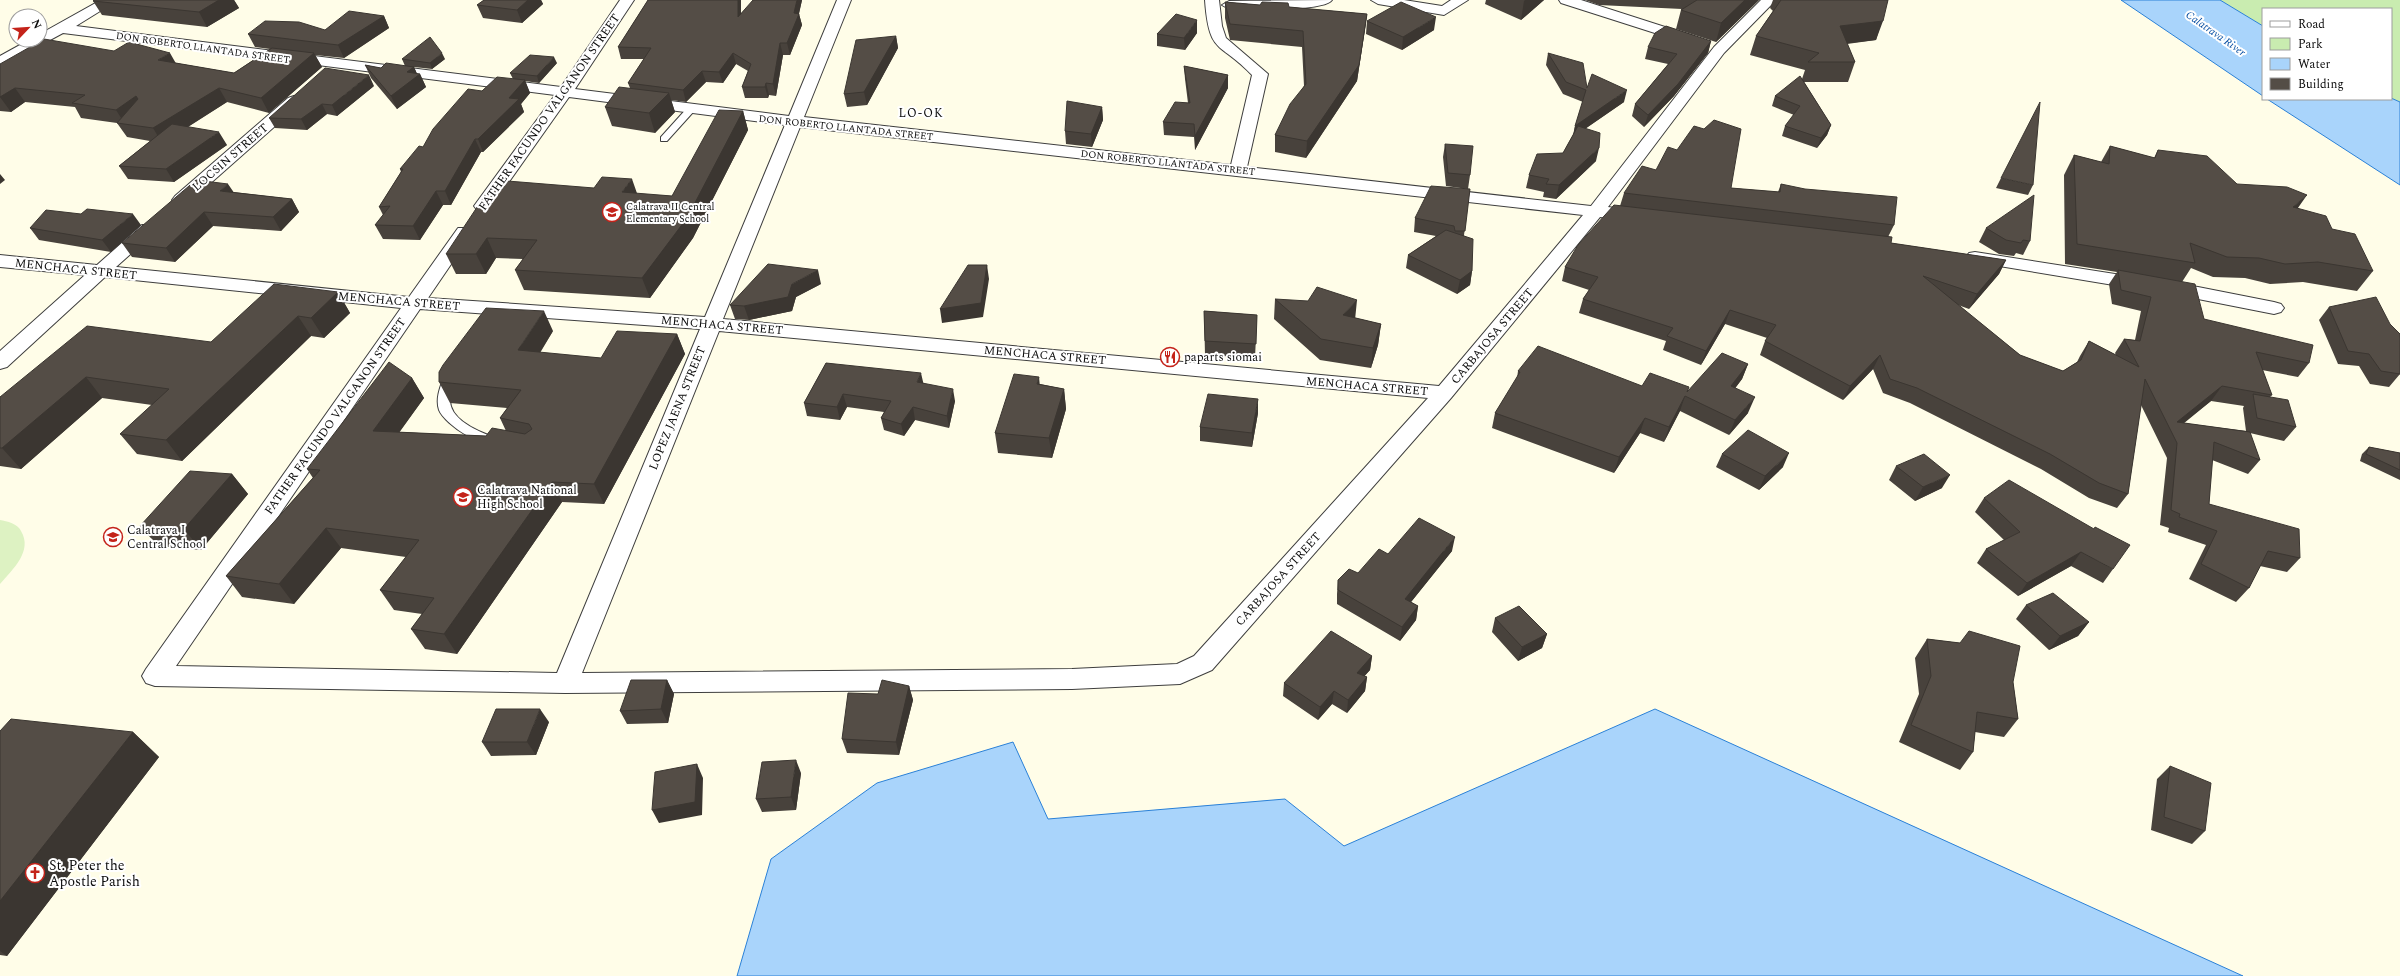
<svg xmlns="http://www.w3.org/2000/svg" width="2400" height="976" viewBox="0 0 2400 976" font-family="Spectral,serif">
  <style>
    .green { fill: #c9ecb0 }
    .pitch { fill: #ddf2c2 }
    .water { fill: #a9d4fb; stroke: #2a80d7 }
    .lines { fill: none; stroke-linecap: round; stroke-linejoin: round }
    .service-casing { stroke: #3e3e3e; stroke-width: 2 }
    .minor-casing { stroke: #3e3e3e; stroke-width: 2 }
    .service { fill: #fff; fill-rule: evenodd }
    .minor { fill: #fff; fill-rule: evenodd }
    .wall { fill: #48423c; fill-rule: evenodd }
    .shaded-wall { fill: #3b3631 }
    .building { fill: #544d46; stroke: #3b3631 }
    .labels { text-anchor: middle; stroke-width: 4; stroke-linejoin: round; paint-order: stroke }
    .far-street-label { font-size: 10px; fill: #0b0b0b; stroke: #fff }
    .far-poi-label { font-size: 10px; fill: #0b0b0b; stroke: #fff; text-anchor: start }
    .far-water-label { font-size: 11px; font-style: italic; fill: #0c52a4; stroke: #fff }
    .street-label { font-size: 12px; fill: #0b0b0b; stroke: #fff }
    .far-quarter-label { font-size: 12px; letter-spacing: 1px; fill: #0b0b0b; stroke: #fff }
    .poi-label { font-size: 12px; fill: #0b0b0b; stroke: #fff; text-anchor: start }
    .near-poi-label { font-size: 14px; fill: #0b0b0b; stroke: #fff; text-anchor: start }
  </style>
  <rect width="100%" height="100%" fill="#fffde8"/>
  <!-- green -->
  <path class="green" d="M 2220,0 L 2400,0 L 2400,102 L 2391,98 L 2391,9 L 2263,9 L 2263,26 Z"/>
  <!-- pitch -->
  <path class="pitch" d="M 0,520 C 7,521 18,524 21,531 C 33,551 13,569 0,584 Z"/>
  <!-- water -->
  <path class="water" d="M 2121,0 L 2220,0 L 2263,26 L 2263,96 Z
    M 2391,98 L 2400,102 L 2400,185 L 2267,99 Z
    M 1655,709 L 2243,976 L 737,976 L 771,859 L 877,783 L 1013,742 L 1048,819 L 1285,799 L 1344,846 Z"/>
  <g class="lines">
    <defs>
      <path id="service" d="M 692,105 L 695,106 L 695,110 L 667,141 L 661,141 L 661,137 L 689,106 Z
        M 451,370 L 457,374 C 454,383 449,392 450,401 C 451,422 484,434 500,439 L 502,442 L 500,445 C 485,450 445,425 439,410 C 435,398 441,385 445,374 Z"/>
      <path id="minor" d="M 101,0 L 118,0 L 76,26 L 561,87 L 620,0 L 634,0 L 575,89 L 789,116 L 837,0 L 851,0 L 804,117 L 1231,165 L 1252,75 C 1220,41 1209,56 1205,0 L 1219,0 L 1222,26 L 1226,38 L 1268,74 L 1247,167 L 1591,206 L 1714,47 L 1761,0 L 1776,0 L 1724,53 L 1608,207 L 1643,212 L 1646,216 L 1643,220 L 1637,221 L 1600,217 L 1451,398 L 1212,670 L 1180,684 L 1072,689 L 565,693 L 155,686 L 146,683 L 142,676 L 146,669 L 401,308 L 105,277 L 7,367 L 0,369 L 0,351 L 85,275 L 0,267 L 0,255 L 97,265 L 142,225 L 154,225 L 157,229 L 154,233 L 116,267 L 409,297 L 458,228 L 470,228 L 473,232 L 428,298 L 705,317 L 785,125 L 569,97 L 489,210 L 477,210 L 474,206 L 555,95 L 63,33 L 0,67 L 0,56 L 29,40 L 40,40 L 40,34 ZM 800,127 L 1583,215 L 1439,386 L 723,319 ZM 420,309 L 700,329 L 557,673 L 176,666 ZM 719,331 L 1428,398 L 1194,656 L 1177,664 L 1072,669 L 582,673 Z
        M 1332,0 C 1324,12 1246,9 1229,9 L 1222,5 L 1229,1 Z
        M 1371,0 L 1404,0 L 1442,6 L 1451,0 L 1468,0 L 1444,15 L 1378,4 Z
        M 1559,0 L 1581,0 L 1693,36 L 1695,39 L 1693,42 L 1683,42 L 1561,3 Z
        M 294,96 L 300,98 L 302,101 L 300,104 L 187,204 L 175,204 L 172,200 L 175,196 L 288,98 Z
        M 1975,252 L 2198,287 L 2274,302 L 2281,304 L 2284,308 L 2281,312 L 2274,314 L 2198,299 L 1969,261 L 1966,257 L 1969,253 Z"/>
    </defs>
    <!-- service casing -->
    <use href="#service" class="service-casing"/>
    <!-- minor casing -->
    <use href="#minor" class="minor-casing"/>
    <!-- service -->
    <use href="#service" class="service"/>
    <!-- minor -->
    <use href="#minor" class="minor"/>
  </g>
  <!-- wall -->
  <path class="wall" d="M 234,0 L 239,8 L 207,27 L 102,15 L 93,1 Z
    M 484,0 L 541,0 L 543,4 L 522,23 L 483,18 L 477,5 Z
    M 648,0 L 741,0 L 741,13 L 802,0 L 799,14 L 802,25 L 790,55 L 783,55 L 776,96 L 769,95 L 768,98 L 745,98 L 742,87 L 748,71 L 736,64 L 723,83 L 706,82 L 686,102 L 671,100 L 675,112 L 655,133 L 612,126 L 605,107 L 630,88 L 628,83 L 644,59 L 621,59 L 618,47 Z
    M 1486,0 L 1544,0 L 1521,20 L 1485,4 Z
    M 1585,0 L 1759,0 L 1716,42 L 1676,29 L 1681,10 L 1682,9 L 1599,5 Z
    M 1773,0 L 1888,0 L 1876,40 L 1847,44 L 1855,62 L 1848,82 L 1804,82 L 1831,125 L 1827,135 L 1817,148 L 1782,136 L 1785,126 L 1794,115 L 1772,106 L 1775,96 L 1802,79 L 1805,70 L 1750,55 L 1756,36 L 1773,11 L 1770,8 Z
    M 1225,2 L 1260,5 L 1289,7 L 1367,14 L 1365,29 L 1357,81 L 1306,158 L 1275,152 L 1275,135 L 1304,86 L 1302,47 L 1230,40 L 1225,18 Z
    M 384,16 L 389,28 L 344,58 L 315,55 L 322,67 L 269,113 L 227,102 L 188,127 L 227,145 L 174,182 L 128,179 L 119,166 L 150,141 L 127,137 L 117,123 L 81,118 L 75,107 L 25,102 L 11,112 L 0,111 L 0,64 L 114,51 L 176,63 L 234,73 L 270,49 L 255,47 L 248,34 L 325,30 Z
    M 1367,21 L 1434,30 L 1402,50 L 1366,34 Z
    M 1197,33 L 1185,50 L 1157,46 L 1157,34 Z
    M 896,36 L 898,48 L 867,105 L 847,107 L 844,94 Z
    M 1711,41 L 1708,53 L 1674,96 L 1644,127 L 1632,116 L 1635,104 L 1668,64 L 1645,59 L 1648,47 Z
    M 1548,53 L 1587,88 L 1624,102 L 1585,129 L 1596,161 L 1556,199 L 1543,197 L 1544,192 L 1526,188 L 1529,175 L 1563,153 L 1573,135 L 1575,126 L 1583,102 L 1563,94 L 1546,65 Z
    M 402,59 L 445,59 L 432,69 L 414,67 L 417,74 L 420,74 L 426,87 L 397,109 L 371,78 L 365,65 L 381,68 L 405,66 Z
    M 557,63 L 539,83 L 525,81 L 530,93 L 521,104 L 524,112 L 483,152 L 481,152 L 451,205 L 443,205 L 420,240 L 383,239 L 375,225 L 383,215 L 379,207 L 401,172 L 400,169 L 423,147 L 513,79 L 510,73 Z
    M 1184,66 L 1228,75 L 1228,88 L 1195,150 L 1194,137 L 1164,135 L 1163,122 L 1188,103 L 1185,79 Z
    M 374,86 L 337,116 L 327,114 L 307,130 L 275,128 L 269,118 Z
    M 1102,107 L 1103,120 L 1092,147 L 1066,144 L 1065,131 Z
    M 743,111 L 748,130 L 693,238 L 650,298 L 524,290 L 515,270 L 523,259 L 496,258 L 486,274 L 456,274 L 446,254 L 594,188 L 637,194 L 672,196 Z
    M 1445,144 L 1470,175 L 1468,189 L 1446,186 L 1443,157 Z
    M 2110,146 L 2154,158 L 2158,150 L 2237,184 L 2298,209 L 2332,229 L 2373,271 L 2357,291 L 2303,282 L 2270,284 L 2245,278 L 2213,277 L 2191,268 L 2182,282 L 2204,319 L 2309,363 L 2298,377 L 2262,370 L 2272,395 L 2270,397 L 2296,427 L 2284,441 L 2250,433 L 2260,460 L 2248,474 L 2212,460 L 2209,504 L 2300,558 L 2287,572 L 2260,566 L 2249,588 L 2236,602 L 2189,579 L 2206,545 L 2168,532 L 2169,528 L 2160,525 L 2167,458 L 2141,405 L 2128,494 L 2117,508 L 2089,498 L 2041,469 L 1910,403 L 1883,393 L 1873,369 L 1843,400 L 1760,355 L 1765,341 L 1767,338 L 1725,324 L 1701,365 L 1663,350 L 1666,341 L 1579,313 L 1583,299 L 1589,290 L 1562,281 L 1565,267 L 1620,206 L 1624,193 L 1731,188 L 1778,192 L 1781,184 L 1894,225 L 1888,237 L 1891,243 L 2006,260 L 1999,274 L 1969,309 L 1958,305 L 2020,355 L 2063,371 L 2077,362 L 2080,356 L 2089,341 L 2116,355 L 2115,353 L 2124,339 L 2135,340 L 2141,311 L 2112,304 L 2109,284 L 2117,272 L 2065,264 L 2064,175 L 2074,155 L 2101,162 ZM 2211,401 L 2244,406 L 2243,408 L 2246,431 L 2183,423 Z
    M 2001,178 L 2033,185 L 2028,195 L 1996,188 Z
    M 1470,189 L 1464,235 L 1472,271 L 1470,285 L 1457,294 L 1406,268 L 1408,255 L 1436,236 L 1414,232 L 1415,218 Z
    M 233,192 L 292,199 L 299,212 L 281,231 L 213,226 L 175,262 L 132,257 L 122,243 Z
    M 141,225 L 111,252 L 39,240 L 30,228 Z
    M 1986,228 L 2030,241 L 2023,255 L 2016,253 L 2014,256 L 1999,254 L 1979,242 Z
    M 821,284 L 796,297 L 792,311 L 749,320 L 735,319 L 730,305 Z
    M 338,292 L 350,313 L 324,338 L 311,336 L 182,461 L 137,454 L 120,434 L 152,405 L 102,398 L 21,469 L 0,466 L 0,397 L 211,342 Z
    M 1275,299 L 1381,324 L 1378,345 L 1371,368 L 1320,360 L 1274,319 Z
    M 2329,307 L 2400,374 L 2389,387 L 2370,384 L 2359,366 L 2338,364 L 2319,320 Z
    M 1204,311 L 1257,315 L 1255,358 L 1205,355 Z
    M 553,331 L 540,353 L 601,358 L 677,334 L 685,354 L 604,504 L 562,502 L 457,654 L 425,649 L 411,629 L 422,614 L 394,610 L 380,590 L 406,557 L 341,548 L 294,604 L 242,597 L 226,576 L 313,478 L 307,469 L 412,378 L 424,398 L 399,432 L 486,436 L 506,431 L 500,418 L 507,408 L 450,403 L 439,382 Z
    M 826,363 L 923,383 L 955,401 L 949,428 L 915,420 L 904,436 L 884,430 L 881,418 L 884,412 L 847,407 L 840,420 L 807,416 L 804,403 Z
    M 1748,364 L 1742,379 L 1735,388 L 1748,413 L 1729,435 L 1680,411 L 1664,442 L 1640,433 L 1614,473 L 1492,428 L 1495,413 L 1517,378 L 1518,371 L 1642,386 L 1688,390 Z
    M 1040,384 L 1064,389 L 1066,409 L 1052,458 L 998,453 L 995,433 Z
    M 1258,413 L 1252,447 L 1200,441 L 1200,427 Z
    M 2369,447 L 2400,453 L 2400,480 L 2360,461 L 2362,454 Z
    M 1722,454 L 1783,467 L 1759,490 L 1716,467 Z
    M 1896,466 L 1942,488 L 1915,501 L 1889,480 Z
    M 232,474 L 248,494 L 201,550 L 158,546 L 140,526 Z
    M 1984,498 L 2113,569 L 2103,583 L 2071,566 L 2018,596 L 1977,563 L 1986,549 L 2004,540 L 1975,512 Z
    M 1452,551 L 1411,602 L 1418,606 L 1416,620 L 1400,641 L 1337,604 L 1337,594 L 1338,580 L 1358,573 L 1388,554 Z
    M 2026,605 L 2089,622 L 2078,636 L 2049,650 L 2016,619 Z
    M 1495,618 L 1547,634 L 1542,648 L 1518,661 L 1492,632 Z
    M 1927,639 L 1960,643 L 2013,682 L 2018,719 L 2004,737 L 1975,732 L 1973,752 L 1960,770 L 1899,742 L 1919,694 L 1915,658 Z
    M 1372,656 L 1370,670 L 1364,676 L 1367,677 L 1365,691 L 1347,713 L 1332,704 L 1318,720 L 1283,696 L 1284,683 Z
    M 667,680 L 674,694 L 668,723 L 627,724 L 620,711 Z
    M 909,686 L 913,700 L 899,755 L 847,753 L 842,739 L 878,694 Z
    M 549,722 L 536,755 L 491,756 L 482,742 Z
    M 0,731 L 133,732 L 159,757 L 7,956 L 0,955 Z
    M 2170,766 L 2205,831 L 2192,844 L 2151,830 L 2157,779 Z
    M 801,773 L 796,810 L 762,812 L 756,799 Z"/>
  <!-- shaded-wall -->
  <path class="shaded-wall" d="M 219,0 L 234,0 L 239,8 L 207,27 L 199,12 Z
    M 528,0 L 541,0 L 543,4 L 522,23 L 517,10 Z
    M 738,0 L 741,0 L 741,28 L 738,17 Z
    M 797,0 L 802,0 L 798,17 L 799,14 L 802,25 L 790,55 L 787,43 Z
    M 1525,0 L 1544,0 L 1521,20 L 1524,1 Z
    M 1745,0 L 1759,0 L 1716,42 L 1721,23 Z
    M 1367,14 L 1365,29 L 1357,81 L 1306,158 L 1307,141 Z
    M 384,16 L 389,28 L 344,58 L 338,45 Z
    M 1436,17 L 1434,30 L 1402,50 L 1403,37 Z
    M 1197,20 L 1197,33 L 1185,50 L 1184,38 Z
    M 1883,21 L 1876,40 L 1833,45 L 1840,26 Z
    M 896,36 L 898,48 L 867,105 L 864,92 Z
    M 1711,41 L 1708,53 L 1674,96 L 1644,127 L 1648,115 Z
    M 780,43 L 783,55 L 776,96 L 773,84 Z
    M 170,53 L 178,67 L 158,60 Z
    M 314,53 L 322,67 L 269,113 L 261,98 Z
    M 442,53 L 445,59 L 432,69 L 430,63 Z
    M 733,53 L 736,64 L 723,83 L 719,72 Z
    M 554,57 L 557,63 L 539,83 L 537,76 Z
    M 414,67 L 418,76 L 420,74 L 426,87 L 397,109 L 391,96 L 407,72 Z
    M 702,71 L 706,82 L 686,102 L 683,90 Z
    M 369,75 L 374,86 L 337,116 L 332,105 Z
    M 1228,75 L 1228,88 L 1195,150 L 1195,136 Z
    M 525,80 L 530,93 L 521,104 L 524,112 L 483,152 L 478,139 L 509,98 Z
    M 766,83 L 769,95 L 768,98 L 765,87 Z
    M 15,88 L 25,102 L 11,112 L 0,97 Z
    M 219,88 L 227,102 L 162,143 L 153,128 Z
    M 1627,90 L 1624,102 L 1573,137 L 1575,126 Z
    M 669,93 L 675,112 L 655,133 L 649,113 Z
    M 136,96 L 145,111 L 125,124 L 116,110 Z
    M 322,104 L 327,114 L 307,130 L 301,119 Z
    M 1102,107 L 1103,120 L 1092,147 L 1091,134 Z
    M 743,111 L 748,130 L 693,238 L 650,298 L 642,278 Z
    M 1831,125 L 1827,135 L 1817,148 L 1821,138 Z
    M 219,132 L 227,145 L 174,182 L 166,169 Z
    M 475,139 L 481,152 L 451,205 L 445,191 Z
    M 1599,148 L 1596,161 L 1556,199 L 1559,185 Z
    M 0,174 L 5,180 L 0,184 Z
    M 632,179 L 639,199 L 622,192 Z
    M 228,184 L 237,197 L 220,191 Z
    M 436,191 L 443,205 L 420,240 L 413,226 Z
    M 2307,195 L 2293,215 L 2293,207 Z
    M 292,199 L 299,212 L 281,231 L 273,217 Z
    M 204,212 L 213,226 L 175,262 L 166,248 Z
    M 133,214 L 141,225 L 111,252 L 102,240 Z
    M 487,238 L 496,258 L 486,274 L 476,254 Z
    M 2006,260 L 1999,274 L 1969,309 L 1977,294 Z
    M 987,265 L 989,279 L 983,317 L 942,323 L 940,309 Z
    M 818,270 L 821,284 L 796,297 L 792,311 L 749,320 L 744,306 L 792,284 Z
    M 1472,271 L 1470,285 L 1457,294 L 1460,280 Z
    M 338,292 L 350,313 L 324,338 L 311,318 Z
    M 1357,300 L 1355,320 L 1343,315 Z
    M 1730,310 L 1725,324 L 1701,365 L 1706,351 Z
    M 544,311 L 553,331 L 528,371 L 518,350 Z
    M 298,316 L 311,336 L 182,461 L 166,440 Z
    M 1381,324 L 1378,345 L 1371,368 L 1373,348 Z
    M 677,334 L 685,354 L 604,504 L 594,484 Z
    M 1880,355 L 1873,369 L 1843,400 L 1850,386 Z
    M 1748,364 L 1742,379 L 1725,402 L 1731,386 Z
    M 921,373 L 924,386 L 917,382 Z
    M 86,377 L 102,398 L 21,469 L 2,448 Z
    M 1039,377 L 1041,397 L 1037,384 Z
    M 412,378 L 424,398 L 386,451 L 373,431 Z
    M 2222,386 L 2211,401 L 2172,433 L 2177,422 Z
    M 953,389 L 955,401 L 949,428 L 947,416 Z
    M 1064,389 L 1066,409 L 1052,458 L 1049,438 Z
    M 843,394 L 847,407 L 840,420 L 837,407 Z
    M 1685,396 L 1680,411 L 1664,442 L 1669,427 Z
    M 1755,397 L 1748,413 L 1729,435 L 1735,420 Z
    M 1258,399 L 1258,413 L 1252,447 L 1252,433 Z
    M 913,407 L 915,420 L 904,436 L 901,424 Z
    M 1645,418 L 1640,433 L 1614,473 L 1619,457 Z
    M 1789,453 L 1783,467 L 1759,490 L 1765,476 Z
    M 232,474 L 248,494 L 201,550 L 184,529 Z
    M 1950,475 L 1942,488 L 1915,501 L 1923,487 Z
    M 552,482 L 562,502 L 457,654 L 444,634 Z
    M 326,528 L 341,548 L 294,604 L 279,584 Z
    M 1455,537 L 1452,551 L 1403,612 L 1405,599 Z
    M 2081,552 L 2071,566 L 2018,596 L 2027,583 Z
    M 1418,606 L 1416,620 L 1400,641 L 1402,627 Z
    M 2089,622 L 2078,636 L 2049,650 L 2060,636 Z
    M 1547,634 L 1542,648 L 1518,661 L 1522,647 Z
    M 1372,656 L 1370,670 L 1355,687 L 1357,673 Z
    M 1367,677 L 1365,691 L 1347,713 L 1348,700 Z
    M 667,680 L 674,694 L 668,723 L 661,709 Z
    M 909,686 L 913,700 L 899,755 L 896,742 Z
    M 1334,691 L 1332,704 L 1318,720 L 1320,707 Z
    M 540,709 L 549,722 L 536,755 L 527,742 Z
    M 133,732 L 159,757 L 7,956 L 0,951 L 0,901 Z
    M 796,760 L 801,773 L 796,810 L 791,797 Z
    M 697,764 L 703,778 L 702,815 L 659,823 L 652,810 Z"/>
  <!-- building -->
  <path class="building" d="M 94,0 L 219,0 L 199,12 L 93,1 Z
    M 484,0 L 528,0 L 517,10 L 477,5 Z
    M 648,0 L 738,0 L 738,17 L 753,0 L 797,0 L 794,13 L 799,14 L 787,43 L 780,43 L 773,84 L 766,83 L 765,87 L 742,87 L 751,64 L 733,53 L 719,72 L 702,71 L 683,90 L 628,83 L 651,48 L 618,47 Z
    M 1697,0 L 1745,0 L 1721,23 L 1681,10 Z
    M 1781,0 L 1888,0 L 1883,21 L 1840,26 L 1855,62 L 1808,62 L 1819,53 L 1756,36 Z
    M 1225,2 L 1260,5 L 1262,2 L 1288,3 L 1289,7 L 1367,14 L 1359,65 L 1307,141 L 1275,135 L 1290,104 L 1306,84 L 1303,31 L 1230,24 Z
    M 1401,2 L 1436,17 L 1403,37 L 1367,21 Z
    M 349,11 L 384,16 L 338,45 L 248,34 L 265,21 L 299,22 L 325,30 Z
    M 1176,14 L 1197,20 L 1184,38 L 1157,34 Z
    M 1666,26 L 1711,41 L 1678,84 L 1648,115 L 1635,104 L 1677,54 L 1648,47 L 1655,33 Z
    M 896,36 L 864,92 L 844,94 L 856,40 Z
    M 430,37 L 442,53 L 430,63 L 402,59 Z
    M 44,39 L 114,51 L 129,42 L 170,53 L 158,60 L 234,73 L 272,48 L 314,53 L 261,98 L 219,88 L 153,128 L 117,123 L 138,99 L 136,96 L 116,110 L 72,103 L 85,95 L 15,88 L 0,97 L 0,64 Z
    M 1548,53 L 1583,63 L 1587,88 L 1592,74 L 1627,90 L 1575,126 L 1586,90 L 1566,82 Z
    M 530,55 L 554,57 L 537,76 L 510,73 Z
    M 386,63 L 414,67 L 407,72 L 420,74 L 391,96 L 365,65 L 381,68 Z
    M 1184,66 L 1228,75 L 1195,136 L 1194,124 L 1163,122 L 1175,102 L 1190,103 Z
    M 325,68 L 369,75 L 332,105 L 322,104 L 301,119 L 269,118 Z
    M 1800,76 L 1831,125 L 1821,138 L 1785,126 L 1800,106 L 1775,96 Z
    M 497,77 L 525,80 L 509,98 L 519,99 L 478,139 L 475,139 L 445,191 L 436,191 L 413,226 L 375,225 L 390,206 L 379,207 L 403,169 L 400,169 L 419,146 L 423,147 L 433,129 L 468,89 L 482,91 Z
    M 619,87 L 669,93 L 649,113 L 605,107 Z
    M 1067,101 L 1102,107 L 1091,134 L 1065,131 Z
    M 2040,102 L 2033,185 L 2001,178 Z
    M 719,110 L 743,111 L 687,218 L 642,278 L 515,270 L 537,240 L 487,238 L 476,254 L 446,254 L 495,180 L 594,188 L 602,177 L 632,179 L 622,192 L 672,196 Z
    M 1714,120 L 1741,129 L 1731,188 L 1780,192 L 1781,184 L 1805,189 L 1897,197 L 1894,225 L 1624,193 L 1642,166 L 1656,170 L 1668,147 L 1677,150 L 1694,126 L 1704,129 Z
    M 172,124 L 219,132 L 166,169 L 119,166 Z
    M 1578,126 L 1600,133 L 1599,148 L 1559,185 L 1546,184 L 1549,179 L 1529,175 L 1537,154 L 1563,153 Z
    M 1445,144 L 1473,146 L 1470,175 L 1448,173 Z
    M 2110,146 L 2155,158 L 2158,150 L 2207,156 L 2237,184 L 2287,187 L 2307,195 L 2293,207 L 2326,216 L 2332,229 L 2355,234 L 2373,271 L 2318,262 L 2285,264 L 2259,258 L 2227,257 L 2190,243 L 2195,263 L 2077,244 L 2074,155 L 2109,164 Z
    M 196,180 L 228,184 L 220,191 L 292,199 L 273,217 L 204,212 L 166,248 L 122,243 Z
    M 1431,186 L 1470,189 L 1465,231 L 1455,231 L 1454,226 L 1415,218 Z
    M 2034,195 L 2030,241 L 2023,240 L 2021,243 L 2006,240 L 1986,228 Z
    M 1614,205 L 1892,237 L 1891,243 L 2006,260 L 1977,294 L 1923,276 L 2020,355 L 2063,371 L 2081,360 L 2089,341 L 2139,367 L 2124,339 L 2140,341 L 2151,297 L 2121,290 L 2118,270 L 2195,284 L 2204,319 L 2313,345 L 2309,363 L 2256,352 L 2272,395 L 2222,386 L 2177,422 L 2250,432 L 2260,460 L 2214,442 L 2209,504 L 2299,529 L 2300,558 L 2268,551 L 2249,588 L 2201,564 L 2217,531 L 2179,517 L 2180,514 L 2171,510 L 2177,443 L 2145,379 L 2128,494 L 2099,483 L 2050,454 L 1917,388 L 1890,379 L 1880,355 L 1850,386 L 1765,341 L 1776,325 L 1730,310 L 1706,351 L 1667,336 L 1673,328 L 1583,299 L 1598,277 L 1565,267 L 1578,245 Z
    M 87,209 L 133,214 L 102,240 L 30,228 L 46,210 L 81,214 Z
    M 1446,230 L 1473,239 L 1472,271 L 1460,280 L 1408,255 Z
    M 768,264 L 818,270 L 792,284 L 788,297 L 744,306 L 730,305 Z
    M 968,265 L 987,265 L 981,303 L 940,309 Z
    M 274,284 L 338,292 L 311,318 L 298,316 L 166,440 L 120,434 L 169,389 L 86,377 L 2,448 L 0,448 L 0,397 L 87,326 L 211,342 Z
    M 1317,287 L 1357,300 L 1343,315 L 1381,324 L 1373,348 L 1321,339 L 1275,299 L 1308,301 Z
    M 2376,297 L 2390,324 L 2400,334 L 2400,374 L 2381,371 L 2369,354 L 2348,351 L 2329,307 Z
    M 486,308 L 544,311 L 518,350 L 601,358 L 617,331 L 677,334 L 594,484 L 552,482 L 444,634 L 411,629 L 434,598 L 380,590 L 419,540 L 326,528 L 279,584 L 226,576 L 320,470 L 307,469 L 389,362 L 412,378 L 373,431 L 486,436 L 492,428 L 525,434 L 532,429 L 529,424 L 500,418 L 521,390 L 439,382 L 439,372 L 443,365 Z
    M 1204,311 L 1257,315 L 1256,344 L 1205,341 Z
    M 1538,346 L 1642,386 L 1650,373 L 1689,387 L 1687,392 L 1722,353 L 1748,364 L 1731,386 L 1755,397 L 1735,420 L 1685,396 L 1669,427 L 1645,418 L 1619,457 L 1495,413 L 1520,372 L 1518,371 Z
    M 826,363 L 921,373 L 917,382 L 953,389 L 947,416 L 913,407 L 901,424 L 881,418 L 891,401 L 843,394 L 837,407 L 804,403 Z
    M 1014,374 L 1039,377 L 1037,384 L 1064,389 L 1049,438 L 995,433 Z
    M 1208,394 L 1258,399 L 1252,433 L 1200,427 Z
    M 2253,394 L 2288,400 L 2296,427 L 2257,418 Z
    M 1748,430 L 1789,453 L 1765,476 L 1722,454 Z
    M 2369,447 L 2400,453 L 2400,470 L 2366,454 Z
    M 1924,454 L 1950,475 L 1923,487 L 1896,466 Z
    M 190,471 L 232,474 L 184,529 L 140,526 Z
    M 2009,480 L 2094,529 L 2095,527 L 2130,545 L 2113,569 L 2081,552 L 2027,583 L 1986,549 L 2020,532 L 1984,498 Z
    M 1419,518 L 1455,537 L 1405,599 L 1418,606 L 1402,627 L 1338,590 L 1338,580 L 1349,569 L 1358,573 L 1379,549 L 1388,554 Z
    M 2053,593 L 2089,622 L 2060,636 L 2026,605 Z
    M 1519,606 L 1547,634 L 1522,647 L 1495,618 Z
    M 1331,631 L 1372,656 L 1357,673 L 1367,677 L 1348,700 L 1334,691 L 1320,707 L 1284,683 Z
    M 1969,631 L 2020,646 L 2013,682 L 2018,719 L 1977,712 L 1973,752 L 1911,725 L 1931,676 L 1927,639 L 1960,643 Z
    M 631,680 L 667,680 L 661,709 L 620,711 Z
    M 882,680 L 909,686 L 896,742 L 842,739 L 848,693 L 878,694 Z
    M 496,709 L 540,709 L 527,742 L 482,742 Z
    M 11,719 L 133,732 L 0,901 L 0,731 Z
    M 796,760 L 791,797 L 756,799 L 762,762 Z
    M 697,764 L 695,802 L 652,810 L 655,772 Z
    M 2170,766 L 2211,783 L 2205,831 L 2164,817 Z"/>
  <!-- icons -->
  <defs>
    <symbol id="school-ring" viewBox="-11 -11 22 22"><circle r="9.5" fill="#fff" stroke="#c4231a" stroke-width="1.5"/><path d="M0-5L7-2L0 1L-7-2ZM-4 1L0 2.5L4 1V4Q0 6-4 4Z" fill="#c4231a"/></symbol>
    <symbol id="restaurant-ring" viewBox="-11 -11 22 22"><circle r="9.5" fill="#fff" stroke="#c4231a" stroke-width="1.5"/><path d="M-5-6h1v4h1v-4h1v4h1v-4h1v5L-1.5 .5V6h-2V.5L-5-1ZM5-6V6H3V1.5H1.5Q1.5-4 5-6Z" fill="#c4231a"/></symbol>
    <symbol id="church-ring" viewBox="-11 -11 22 22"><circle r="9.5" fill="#fff" stroke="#c4231a" stroke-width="1.5"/><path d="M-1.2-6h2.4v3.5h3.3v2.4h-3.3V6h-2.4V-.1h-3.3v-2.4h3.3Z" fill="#c4231a"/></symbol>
  </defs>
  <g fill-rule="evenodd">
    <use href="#school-ring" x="601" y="201" width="22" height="22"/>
    <use href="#restaurant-ring" x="1159" y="346" width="22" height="22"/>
    <use href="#school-ring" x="452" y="486" width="22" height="22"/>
    <use href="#school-ring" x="102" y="526" width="22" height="22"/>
    <use href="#church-ring" x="24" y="862" width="22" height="22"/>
  </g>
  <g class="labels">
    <!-- far-street labels -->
    <g class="far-street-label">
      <text transform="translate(203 47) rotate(8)" y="4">DON ROBERTO LLANTADA STREET</text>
      <text transform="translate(846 127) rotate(6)" y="4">DON ROBERTO LLANTADA STREET</text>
      <text transform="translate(1168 162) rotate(6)" y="4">DON ROBERTO LLANTADA STREET</text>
    </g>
    <!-- far-poi labels -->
    <g class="far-poi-label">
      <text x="626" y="210">Calatrava II Central<tspan x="626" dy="12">Elementary School</tspan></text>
    </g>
    <!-- far-water labels -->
    <g class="far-water-label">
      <text transform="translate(2216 33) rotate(35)" y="4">Calatrava River</text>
    </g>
    <!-- street labels -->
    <g class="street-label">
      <text transform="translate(549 112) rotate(-55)" y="4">FATHER FACUNDO VALGANON STREET</text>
      <text transform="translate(230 157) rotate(-41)" y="4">LOCSIN STREET</text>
      <text transform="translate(76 269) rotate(6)" y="4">MENCHACA STREET</text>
      <text transform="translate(399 301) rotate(5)" y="4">MENCHACA STREET</text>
      <text transform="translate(722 325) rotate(5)" y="4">MENCHACA STREET</text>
      <text transform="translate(1492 336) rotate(-50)" y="4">CARBAJOSA STREET</text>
      <text transform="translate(1045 355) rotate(5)" y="4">MENCHACA STREET</text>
      <text transform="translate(1367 386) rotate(5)" y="4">MENCHACA STREET</text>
      <text transform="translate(677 408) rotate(-68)" y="4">LOPEZ JAENA STREET</text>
      <text transform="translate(335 416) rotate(-55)" y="4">FATHER FACUNDO VALGANON STREET</text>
      <text transform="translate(1278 579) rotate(-48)" y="4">CARBAJOSA STREET</text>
    </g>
    <!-- far-quarter labels -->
    <g class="far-quarter-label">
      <text x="921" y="117">LO-OK</text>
    </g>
    <!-- poi labels -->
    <g class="poi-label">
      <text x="1184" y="361">paparts siomai</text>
      <text x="477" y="494">Calatrava National<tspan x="477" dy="14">High School</tspan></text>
      <text x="127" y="534">Calatrava I<tspan x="127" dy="14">Central School</tspan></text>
    </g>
    <!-- near-poi labels -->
    <g class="near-poi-label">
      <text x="49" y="870">St. Peter the<tspan x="49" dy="16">Apostle Parish</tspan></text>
    </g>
  </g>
  <!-- legend -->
  <rect x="2262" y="8" width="130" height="92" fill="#ffffff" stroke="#9d9d9d"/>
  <rect x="2270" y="21" width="20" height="6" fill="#ffffff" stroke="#9d9d9d"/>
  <text x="2298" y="28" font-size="12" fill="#0b0b0b">Road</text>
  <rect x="2270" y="38" width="20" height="12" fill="#c9ecb0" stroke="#9d9d9d"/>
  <text x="2298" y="48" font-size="12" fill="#0b0b0b">Park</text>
  <rect x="2270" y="58" width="20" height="12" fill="#a9d4fb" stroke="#9d9d9d"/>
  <text x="2298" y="68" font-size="12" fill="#0b0b0b">Water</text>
  <rect x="2270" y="78" width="20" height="12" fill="#544d46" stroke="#9d9d9d"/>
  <text x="2298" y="88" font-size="12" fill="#0b0b0b">Building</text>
  <!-- north arrow -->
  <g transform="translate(28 28) rotate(65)"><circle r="19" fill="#ffffff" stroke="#9d9d9d"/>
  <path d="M0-3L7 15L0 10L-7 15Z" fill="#c4231a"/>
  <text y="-6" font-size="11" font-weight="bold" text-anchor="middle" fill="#0b0b0b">N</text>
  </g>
</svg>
